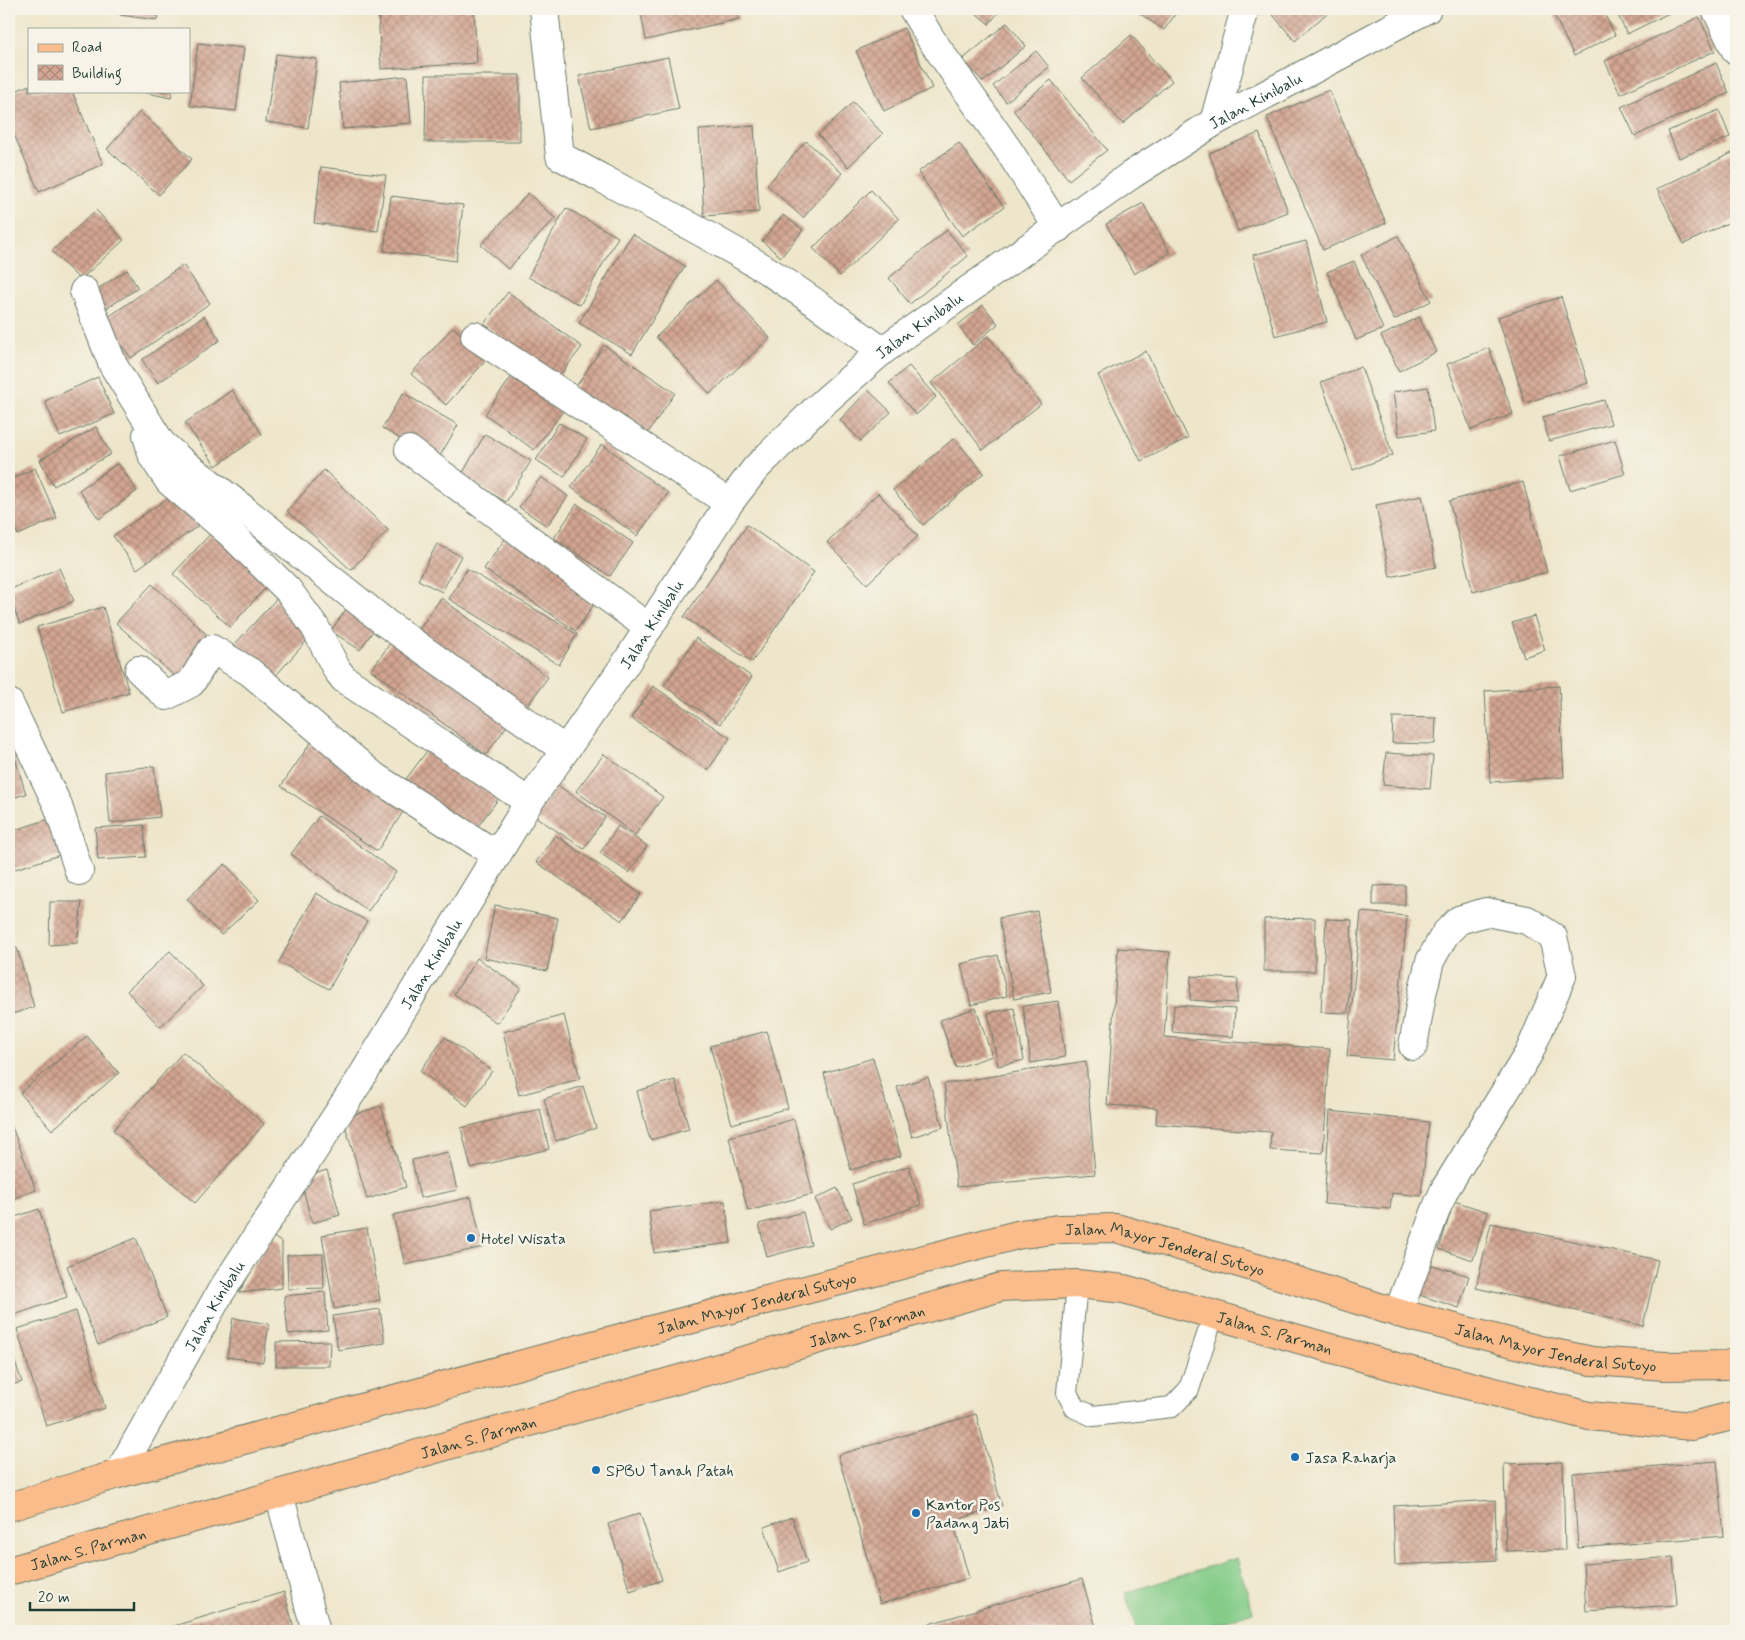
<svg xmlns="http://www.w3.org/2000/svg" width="1745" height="1640" viewBox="0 0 1745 1640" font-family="Mynerve,sans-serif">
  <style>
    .pitch { fill: #84cc88; stroke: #52845e }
    .building { fill: url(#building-cross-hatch) }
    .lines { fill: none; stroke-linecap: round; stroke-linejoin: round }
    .lane-casing { stroke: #677869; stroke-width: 22 }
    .street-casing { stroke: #677869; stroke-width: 30 }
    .primary-casing { stroke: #677869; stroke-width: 30 }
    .lane { stroke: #fff; stroke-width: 20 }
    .street { stroke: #fff; stroke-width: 28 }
    .primary { stroke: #fabc8b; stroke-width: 28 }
    .poi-dot { fill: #1f6fb2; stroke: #f7f3e8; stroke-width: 2 }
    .labels { text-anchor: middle; stroke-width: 5; stroke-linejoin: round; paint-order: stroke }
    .street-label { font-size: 16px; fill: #1f3d34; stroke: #f7f3e8 }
    .poi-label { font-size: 16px; fill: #1f3d34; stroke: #f7f3e8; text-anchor: start }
  </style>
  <defs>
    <pattern id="building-cross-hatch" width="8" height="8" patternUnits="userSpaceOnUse" patternTransform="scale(1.25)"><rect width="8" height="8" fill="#d3a592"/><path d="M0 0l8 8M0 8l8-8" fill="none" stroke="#ab8878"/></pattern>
  </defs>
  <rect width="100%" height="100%" fill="#f7f3e8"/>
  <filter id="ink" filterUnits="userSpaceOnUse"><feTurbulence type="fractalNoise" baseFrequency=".02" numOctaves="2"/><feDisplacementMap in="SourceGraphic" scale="10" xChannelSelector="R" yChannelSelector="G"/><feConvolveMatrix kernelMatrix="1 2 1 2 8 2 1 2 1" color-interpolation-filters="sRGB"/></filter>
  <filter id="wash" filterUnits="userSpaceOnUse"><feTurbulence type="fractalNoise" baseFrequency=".0096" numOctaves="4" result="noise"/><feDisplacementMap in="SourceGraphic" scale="20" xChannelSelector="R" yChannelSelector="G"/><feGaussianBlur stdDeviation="1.12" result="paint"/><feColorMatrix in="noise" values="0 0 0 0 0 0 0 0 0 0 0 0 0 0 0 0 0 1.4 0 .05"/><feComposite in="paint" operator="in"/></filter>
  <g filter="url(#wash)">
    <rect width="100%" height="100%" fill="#eee6cb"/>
    <!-- pitch -->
    <path class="pitch" d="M 1237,1558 L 1253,1612 L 1193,1631 L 1137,1631 L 1125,1593 Z"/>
    <g id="blocks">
      <!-- building -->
      <path class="building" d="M 121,9 L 159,9 L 157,20 L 120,15 Z
        M 378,9 L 474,9 L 477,63 L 381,69 Z
        M 640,9 L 737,9 L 739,19 L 646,40 Z
        M 779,9 L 811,9 L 811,10 L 780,15 Z
        M 971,9 L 1001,9 L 989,24 Z
        M 1133,9 L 1179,9 L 1164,30 Z
        M 1268,9 L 1332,9 L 1295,41 Z
        M 1551,9 L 1602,9 L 1615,35 L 1574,56 Z
        M 1615,9 L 1677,9 L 1627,34 Z
        M 1699,17 L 1715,51 L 1620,94 L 1605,61 Z
        M 1007,23 L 1026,46 L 983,82 L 963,59 Z
        M 904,28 L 932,88 L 884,111 L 856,51 Z
        M 1131,35 L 1172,81 L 1123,124 L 1082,78 Z
        M 198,43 L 244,48 L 236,111 L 190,106 Z
        M 1036,51 L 1049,67 L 1006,102 L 993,86 Z
        M 276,54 L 317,59 L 308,128 L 266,122 Z
        M 668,57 L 679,109 L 591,128 L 579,76 Z
        M 1716,63 L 1729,93 L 1635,136 L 1621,107 Z
        M 426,75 L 520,75 L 520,142 L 425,142 Z
        M 407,76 L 411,123 L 343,129 L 339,83 Z
        M 1051,80 L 1107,150 L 1069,180 L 1013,110 Z
        M 29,85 L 29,91 L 72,91 L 103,164 L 39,192 L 9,123 L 9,94 Z
        M 1329,90 L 1386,223 L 1323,250 L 1267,117 Z
        M 138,91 L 172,91 L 171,98 Z
        M 853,102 L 883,134 L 848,167 L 818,135 Z
        M 1719,110 L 1730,137 L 1679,158 L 1668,131 Z
        M 140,112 L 192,159 L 159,195 L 107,149 Z
        M 754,126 L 759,212 L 704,216 L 699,130 Z
        M 1259,133 L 1288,212 L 1238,231 L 1209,153 Z
        M 806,141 L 842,173 L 803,218 L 767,185 Z
        M 959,143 L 1004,207 L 962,236 L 918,172 Z
        M 1736,151 L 1736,219 L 1684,244 L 1657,189 Z
        M 321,167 L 386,175 L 378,231 L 314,223 Z
        M 871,190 L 899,219 L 840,276 L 813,248 Z
        M 528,193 L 555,218 L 508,269 L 481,245 Z
        M 391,196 L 463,205 L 456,261 L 384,251 Z
        M 1143,203 L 1170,253 L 1134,274 L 1106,224 Z
        M 566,208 L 618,237 L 580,305 L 528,277 Z
        M 96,210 L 124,240 L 80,280 L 52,251 Z
        M 783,215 L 803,230 L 781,257 L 762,241 Z
        M 947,230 L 968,256 L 910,304 L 889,278 Z
        M 632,234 L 685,266 L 632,354 L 579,323 Z
        M 1398,236 L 1431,301 L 1394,320 L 1361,255 Z
        M 1306,241 L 1327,322 L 1275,336 L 1253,255 Z
        M 1354,261 L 1383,329 L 1356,340 L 1327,272 Z
        M 183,265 L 210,303 L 131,358 L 104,320 Z
        M 127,270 L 138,288 L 101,312 L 90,294 Z
        M 716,280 L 770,338 L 710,394 L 656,337 Z
        M 508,292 L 582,347 L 557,379 L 484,324 Z
        M 1561,297 L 1588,383 L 1525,403 L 1498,317 Z
        M 983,305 L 998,324 L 973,345 L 958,325 Z
        M 204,316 L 220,340 L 158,383 L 142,360 Z
        M 1419,317 L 1436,352 L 1399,371 L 1381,336 Z
        M 453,327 L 487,359 L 446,405 L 411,374 Z
        M 988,336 L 1041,404 L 983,450 L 931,383 Z
        M 604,345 L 675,393 L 643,440 L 573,391 Z
        M 1489,348 L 1513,414 L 1471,430 L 1447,364 Z
        M 1146,351 L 1188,438 L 1141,461 L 1098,375 Z
        M 909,366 L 936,397 L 916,415 L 889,383 Z
        M 1361,367 L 1393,455 L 1353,470 L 1321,382 Z
        M 515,372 L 565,408 L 534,450 L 485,414 Z
        M 98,377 L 114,414 L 60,437 L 45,401 Z
        M 1428,387 L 1434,431 L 1399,436 L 1393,392 Z
        M 232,390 L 262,434 L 216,466 L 185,423 Z
        M 868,390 L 891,412 L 861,441 L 840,420 Z
        M 403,393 L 458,425 L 437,461 L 382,428 Z
        M 1604,400 L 1611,424 L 1549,441 L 1543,417 Z
        M 559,423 L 587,439 L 564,477 L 536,460 Z
        M 96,427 L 111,454 L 54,486 L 40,460 Z
        M 485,434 L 531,461 L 506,502 L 461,476 Z
        M 954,438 L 984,473 L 923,525 L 893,490 Z
        M 1615,440 L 1625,474 L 1570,490 L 1560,456 Z
        M 602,444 L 668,493 L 637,536 L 571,487 Z
        M 118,463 L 137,491 L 99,519 L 79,490 Z
        M 35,468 L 57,518 L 18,535 L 9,513 L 9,480 Z
        M 324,470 L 388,530 L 351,570 L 287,511 Z
        M 541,477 L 568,496 L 547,526 L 519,507 Z
        M 1523,482 L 1547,572 L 1473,592 L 1449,501 Z
        M 175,493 L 198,526 L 137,569 L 113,536 Z
        M 878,493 L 918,536 L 867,584 L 827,542 Z
        M 1422,496 L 1436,567 L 1390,577 L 1376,505 Z
        M 577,504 L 633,543 L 610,576 L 554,538 Z
        M 747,525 L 814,572 L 752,662 L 684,617 Z
        M 213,531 L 270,583 L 230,627 L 173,574 Z
        M 509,533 L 600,595 L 576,631 L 484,569 Z
        M 437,544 L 461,556 L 442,592 L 418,580 Z
        M 59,568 L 74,601 L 20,624 L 9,597 L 9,590 Z
        M 467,569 L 577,634 L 559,665 L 449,599 Z
        M 152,584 L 215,642 L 180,681 L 116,623 Z
        M 279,596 L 316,630 L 272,680 L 234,645 Z
        M 441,598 L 548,677 L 525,709 L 418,631 Z
        M 349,605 L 377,625 L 360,650 L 331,631 Z
        M 103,607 L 129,692 L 63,712 L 37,627 Z
        M 1534,616 L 1545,650 L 1524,657 L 1512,623 Z
        M 396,635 L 511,720 L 486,755 L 371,670 Z
        M 696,638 L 752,677 L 720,724 L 664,686 Z
        M 653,686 L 730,738 L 708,770 L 631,718 Z
        M 1559,686 L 1564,777 L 1490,782 L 1485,691 Z
        M 1393,717 L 1436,718 L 1435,744 L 1392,743 Z
        M 314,738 L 409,803 L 377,851 L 281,786 Z
        M 9,739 L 26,794 L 9,799 Z
        M 430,747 L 499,798 L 472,834 L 403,783 Z
        M 1386,753 L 1433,756 L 1430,789 L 1383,785 Z
        M 604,754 L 663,797 L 635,835 L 576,791 Z
        M 154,766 L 160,817 L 110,823 L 105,772 Z
        M 557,785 L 605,817 L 584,849 L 536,817 Z
        M 319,816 L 396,872 L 368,911 L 291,854 Z
        M 52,818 L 63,854 L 9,871 L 9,832 Z
        M 144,825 L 146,857 L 98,860 L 95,828 Z
        M 618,826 L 647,846 L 629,873 L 600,853 Z
        M 555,835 L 641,894 L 622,921 L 536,862 Z
        M 225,864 L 259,900 L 221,935 L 187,899 Z
        M 1405,885 L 1405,905 L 1373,905 L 1373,886 Z
        M 316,893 L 367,921 L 329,989 L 279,962 Z
        M 50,902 L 82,902 L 77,943 L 49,945 Z
        M 495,905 L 558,918 L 547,971 L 484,958 Z
        M 1037,911 L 1051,992 L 1014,999 L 999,918 Z
        M 1361,912 L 1407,916 L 1393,1060 L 1347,1056 Z
        M 1315,918 L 1315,971 L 1264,971 L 1264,919 Z
        M 1326,919 L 1352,920 L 1348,1013 L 1321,1012 Z
        M 17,948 L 34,1007 L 9,1015 L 9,950 Z
        M 1118,948 L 1170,952 L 1164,1037 L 1330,1049 L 1323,1153 L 1270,1150 L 1271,1132 L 1156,1124 L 1157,1108 L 1107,1105 Z
        M 170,951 L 203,986 L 160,1027 L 127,991 Z
        M 998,955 L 1007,996 L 971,1005 L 961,964 Z
        M 477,958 L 521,988 L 497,1023 L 454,994 Z
        M 1191,976 L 1238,979 L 1237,1003 L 1190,1000 Z
        M 1058,1001 L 1065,1057 L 1031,1063 L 1023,1006 Z
        M 1174,1005 L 1235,1009 L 1233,1037 L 1172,1032 Z
        M 976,1008 L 992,1056 L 956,1068 L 940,1020 Z
        M 1014,1008 L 1024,1060 L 998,1066 L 988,1013 Z
        M 564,1015 L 580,1079 L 519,1095 L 503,1032 Z
        M 767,1031 L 788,1108 L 732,1124 L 710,1046 Z
        M 87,1036 L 119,1073 L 52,1130 L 20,1093 Z
        M 445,1037 L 492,1071 L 467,1106 L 420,1071 Z
        M 183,1052 L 264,1124 L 195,1203 L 113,1130 Z
        M 873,1058 L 901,1156 L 851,1170 L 824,1073 Z
        M 1086,1061 L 1095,1174 L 957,1187 L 944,1084 Z
        M 928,1077 L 943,1127 L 912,1137 L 897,1087 Z
        M 675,1080 L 689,1129 L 650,1140 L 637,1091 Z
        M 583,1086 L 596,1128 L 556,1141 L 544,1099 Z
        M 381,1106 L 406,1187 L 367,1199 L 343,1118 Z
        M 540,1109 L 549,1149 L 471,1168 L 461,1128 Z
        M 1330,1111 L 1429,1122 L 1421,1196 L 1392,1193 L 1390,1209 L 1324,1204 Z
        M 9,1119 L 36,1190 L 9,1200 Z
        M 794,1119 L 813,1194 L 748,1211 L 729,1137 Z
        M 448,1152 L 457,1190 L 420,1198 L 412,1160 Z
        M 909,1166 L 921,1205 L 864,1224 L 852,1184 Z
        M 327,1170 L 340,1215 L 312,1223 L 300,1178 Z
        M 837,1188 L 852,1218 L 830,1229 L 815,1199 Z
        M 471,1197 L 483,1247 L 405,1265 L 393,1215 Z
        M 725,1201 L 731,1243 L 654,1253 L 649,1211 Z
        M 1454,1201 L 1488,1212 L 1473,1260 L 1439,1249 Z
        M 39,1209 L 67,1297 L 11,1316 L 9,1309 L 9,1219 Z
        M 803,1212 L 811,1245 L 767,1257 L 759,1224 Z
        M 1491,1223 L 1658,1260 L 1643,1326 L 1476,1288 Z
        M 367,1228 L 380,1300 L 334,1309 L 322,1235 Z
        M 271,1235 L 282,1243 L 282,1288 L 239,1293 Z
        M 136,1238 L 167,1317 L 98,1345 L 67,1266 Z
        M 323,1254 L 324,1288 L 288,1289 L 287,1255 Z
        M 1426,1263 L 1469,1276 L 1459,1308 L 1416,1294 Z
        M 325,1292 L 328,1330 L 288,1334 L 284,1296 Z
        M 380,1309 L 385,1343 L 338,1350 L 333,1316 Z
        M 76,1311 L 105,1408 L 46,1426 L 17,1329 Z
        M 233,1318 L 269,1324 L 263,1362 L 227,1357 Z
        M 330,1341 L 329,1366 L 276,1366 L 276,1342 Z
        M 9,1345 L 22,1382 L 9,1386 Z
        M 976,1414 L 1002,1506 L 953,1521 L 969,1578 L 880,1604 L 838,1455 Z
        M 1717,1461 L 1724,1536 L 1578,1548 L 1573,1473 Z
        M 1563,1462 L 1565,1550 L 1506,1551 L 1504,1464 Z
        M 1495,1500 L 1497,1560 L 1395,1565 L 1393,1506 Z
        M 640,1513 L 662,1580 L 630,1591 L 608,1524 Z
        M 792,1517 L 807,1562 L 779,1572 L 764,1527 Z
        M 1673,1557 L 1677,1605 L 1586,1611 L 1583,1564 Z
        M 1082,1579 L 1097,1631 L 905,1631 Z
        M 284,1592 L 295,1631 L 158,1631 Z"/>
    </g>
  </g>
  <g filter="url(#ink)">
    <use href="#blocks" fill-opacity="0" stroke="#677869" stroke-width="1"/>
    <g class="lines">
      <defs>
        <path id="lane" d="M 1077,1284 L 1067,1393 L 1075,1408 L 1093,1416 L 1172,1407 L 1189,1389 L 1214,1314"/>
        <g id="street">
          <path d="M 544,9 L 560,156 C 627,192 695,227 760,266 C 803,292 842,322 882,351"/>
          <path d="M 913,9 L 931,39 L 1009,151 L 1058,228"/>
          <path d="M 1716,9 L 1736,51"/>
          <path d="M 1214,122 L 1245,9"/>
          <path d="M 84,291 L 113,365 L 161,443 L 180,460 L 236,503 L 387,624 L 565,750"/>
          <path d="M 475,336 L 729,503"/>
          <path d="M 147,435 L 153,457 L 169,481 L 229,532 L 288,590 L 315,627 L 337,670 L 344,679 L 529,802"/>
          <path d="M 409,450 L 649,628"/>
          <path d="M 139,670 L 166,696 L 191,683 L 212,649 L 250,672 L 375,777 L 497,855"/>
          <path d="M 9,703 L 58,806 L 79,871"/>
          <path d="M 1398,1313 L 1437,1207 L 1445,1189 L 1529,1053 L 1562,976 L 1553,937 L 1527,920 L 1486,912 L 1459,920 L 1445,934 L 1430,961 L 1422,994 L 1413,1046"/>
          <path id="s1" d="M 118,1474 L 220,1293 L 358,1083 L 529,802 L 624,666 L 729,503 L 756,468 L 816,409 L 882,351 L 1131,175 L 1214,122 L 1427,9"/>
          <path d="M 279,1494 L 316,1631"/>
        </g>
        <g id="primary">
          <path id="s2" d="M 9,1507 L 118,1474 L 593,1345 L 1021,1234 L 1060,1229 L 1116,1228 L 1260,1269 L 1398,1313 L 1540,1350 L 1592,1361 L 1665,1366 L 1726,1365 L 1736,1362"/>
          <path id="s3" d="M 9,1571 L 1001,1287 L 1077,1284 L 1124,1289 L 1396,1367 L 1589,1416 L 1692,1426 L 1736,1415"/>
        </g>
      </defs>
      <!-- lane casing -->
      <use href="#lane" class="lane-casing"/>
      <!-- street casing -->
      <use href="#street" class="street-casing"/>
      <!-- primary casing -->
      <use href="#primary" class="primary-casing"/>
      <!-- lane -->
      <use href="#lane" class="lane"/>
      <!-- street -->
      <use href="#street" class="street"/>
      <!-- primary -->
      <use href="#primary" class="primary"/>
    </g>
  </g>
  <!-- markers -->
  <g class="poi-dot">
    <circle cx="471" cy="1238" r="5"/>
    <circle cx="1295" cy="1457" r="5"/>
    <circle cx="596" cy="1470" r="5"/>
    <circle cx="916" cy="1513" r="5"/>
  </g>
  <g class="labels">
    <!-- street labels -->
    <g class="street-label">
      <text dy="6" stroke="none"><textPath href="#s1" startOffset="1814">Jalan Kinibalu</textPath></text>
      <text dy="6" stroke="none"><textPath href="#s1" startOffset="1409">Jalan Kinibalu</textPath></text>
      <text dy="6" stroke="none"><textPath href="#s1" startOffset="1004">Jalan Kinibalu</textPath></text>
      <text dy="6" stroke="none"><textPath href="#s1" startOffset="599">Jalan Kinibalu</textPath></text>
      <text dy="6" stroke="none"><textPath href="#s2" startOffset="1195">Jalan Mayor Jenderal Sutoyo</textPath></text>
      <text dy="6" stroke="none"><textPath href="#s2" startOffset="775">Jalan Mayor Jenderal Sutoyo</textPath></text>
      <text dy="6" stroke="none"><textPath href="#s1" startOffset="194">Jalan Kinibalu</textPath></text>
      <text dy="6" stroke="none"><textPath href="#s3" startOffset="892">Jalan S. Parman</textPath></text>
      <text dy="6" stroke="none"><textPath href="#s3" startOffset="1312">Jalan S. Parman</textPath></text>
      <text dy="6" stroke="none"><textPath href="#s2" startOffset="1600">Jalan Mayor Jenderal Sutoyo</textPath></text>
      <text dy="6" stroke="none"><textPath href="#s3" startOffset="488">Jalan S. Parman</textPath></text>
      <text dy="6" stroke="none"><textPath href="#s3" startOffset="82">Jalan S. Parman</textPath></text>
    </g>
    <!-- poi labels -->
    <g class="poi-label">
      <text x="481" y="1244">Hotel Wisata</text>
      <text x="1305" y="1463">Jasa Raharja</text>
      <text x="606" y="1476">SPBU Tanah Patah</text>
      <text x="926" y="1510">Kantor Pos<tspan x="926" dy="18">Padang Jati</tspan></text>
    </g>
  </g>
  <!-- margin -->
  <rect width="1745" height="1640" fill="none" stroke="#f7f3e8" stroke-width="30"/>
  <!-- legend -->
  <rect x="28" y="28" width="162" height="65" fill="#f7f3e8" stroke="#a1aaa0"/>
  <rect x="38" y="44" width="25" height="8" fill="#fabc8b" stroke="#a1aaa0"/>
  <text x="72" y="52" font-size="15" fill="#1f3d34">Road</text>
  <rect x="38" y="65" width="25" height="15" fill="url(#building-cross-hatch)" stroke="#a1aaa0"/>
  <text x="72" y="78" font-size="15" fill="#1f3d34">Building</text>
  <!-- scale -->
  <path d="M30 1602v8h104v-8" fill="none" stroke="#1f3d34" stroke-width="2.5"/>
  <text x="38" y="1602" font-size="15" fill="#1f3d34" stroke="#f7f3e8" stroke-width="4" paint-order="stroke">20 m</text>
</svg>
